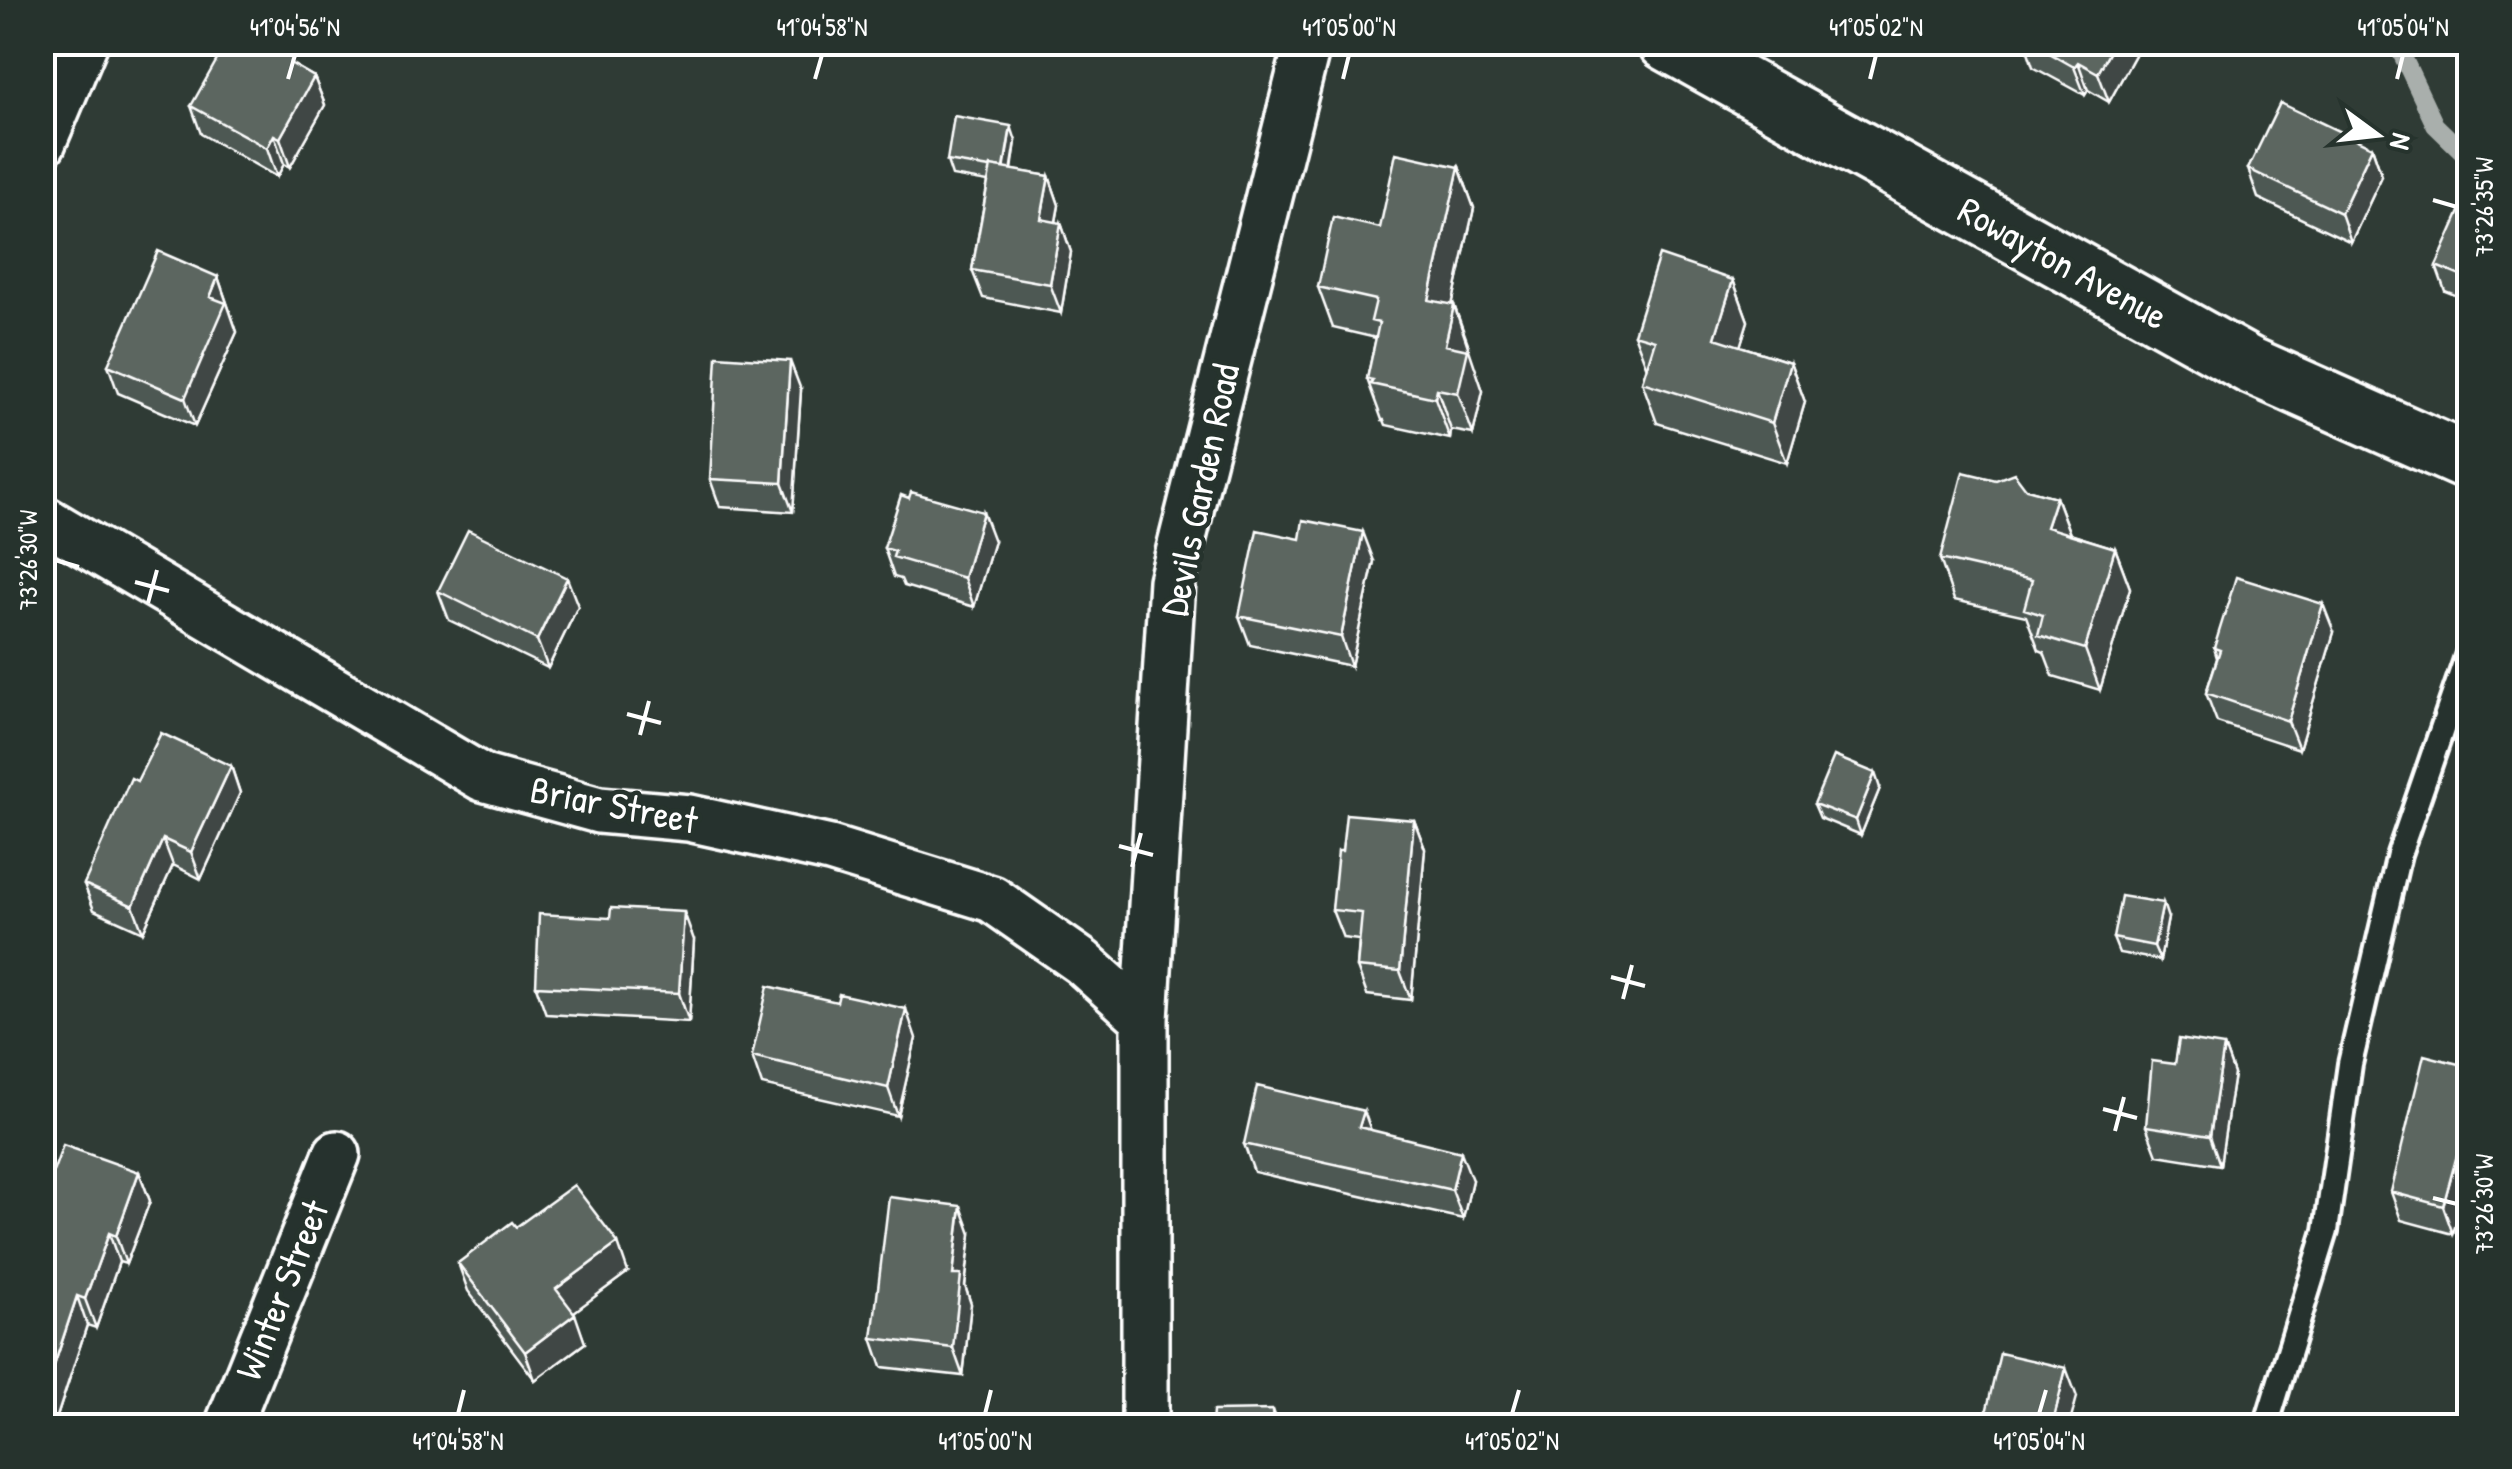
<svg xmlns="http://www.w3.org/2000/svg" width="2512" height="1469" viewBox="0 0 2512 1469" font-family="'Patrick Hand',sans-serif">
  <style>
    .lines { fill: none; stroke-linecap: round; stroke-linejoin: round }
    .stream { stroke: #a9afac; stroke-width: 18 }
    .lane-casing { stroke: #fff; stroke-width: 30 }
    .street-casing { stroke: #fff; stroke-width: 52 }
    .secondary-casing { stroke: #fff; stroke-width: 62 }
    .lane { stroke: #26332d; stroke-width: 22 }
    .street { stroke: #26332d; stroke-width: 45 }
    .secondary { stroke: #26332d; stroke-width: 55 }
    .wall { fill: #4e5853; stroke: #fff; stroke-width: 2.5 }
    .shaded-wall { fill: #404744; stroke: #fff; stroke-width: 2.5 }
    .building { fill: #5b6661; stroke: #fff; stroke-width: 2.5 }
    .ticks { fill: none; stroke: #fff; stroke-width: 4 }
    .labels { text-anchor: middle; stroke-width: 9; stroke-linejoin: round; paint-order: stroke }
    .street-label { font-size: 38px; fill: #fff; stroke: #26332d }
    .neatline { fill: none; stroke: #fff; stroke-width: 4 }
    .ticks-label { font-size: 25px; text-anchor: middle; fill: #fff }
  </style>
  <rect width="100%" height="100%" fill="#2f3b35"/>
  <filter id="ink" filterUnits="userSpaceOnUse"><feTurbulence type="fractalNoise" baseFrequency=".01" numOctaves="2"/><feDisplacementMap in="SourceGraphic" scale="20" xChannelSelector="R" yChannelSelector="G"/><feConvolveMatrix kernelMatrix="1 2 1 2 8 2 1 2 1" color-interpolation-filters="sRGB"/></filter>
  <g filter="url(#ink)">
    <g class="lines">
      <!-- stream -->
      <path class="stream" d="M 2396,42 L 2435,125 L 2470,159"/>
      <defs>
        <path id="lane" d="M 2266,1426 L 2326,1231 L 2350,1064 L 2399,854 L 2470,648"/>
        <path id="street" d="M 42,144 L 85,42
          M 42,518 L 483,778 L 599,810 L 689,818 L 830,849 L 992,899 L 1082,962 L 1145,1019
          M 228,1426 L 337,1154
          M 1145,1426 L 1145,1019 L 1172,581 L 1308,42"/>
        <path id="secondary" d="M 1666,42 L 2249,365 L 2470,463"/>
      </defs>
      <!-- lane casing -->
      <use href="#lane" class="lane-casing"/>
      <!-- street casing -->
      <use href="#street" class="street-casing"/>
      <!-- secondary casing -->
      <use href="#secondary" class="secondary-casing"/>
      <!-- lane -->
      <use href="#lane" class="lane"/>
      <!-- street -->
      <use href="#street" class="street"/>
      <!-- secondary -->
      <use href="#secondary" class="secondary"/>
    </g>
    <!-- wall -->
    <path class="wall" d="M 2025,42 L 2142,42 L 2109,102 L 2088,90 L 2085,95 L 2033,67 Z
      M 295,66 L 314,77 L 325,105 L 290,167 L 284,164 L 277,177 L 201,134 L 191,106 Z
      M 1016,141 L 1012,170 L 1049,176 L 1059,205 L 1056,222 L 1061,223 L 1071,252 L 1061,313 L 983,298 L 972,270 L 988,182 L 952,176 L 947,161 Z
      M 2372,147 L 2382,176 L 2351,242 L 2258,198 L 2248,169 Z
      M 1459,167 L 1474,208 L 1452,305 L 1454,305 L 1469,346 L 1468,350 L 1483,391 L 1473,434 L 1451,430 L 1450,439 L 1386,425 L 1384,420 L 1382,420 L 1367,379 L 1376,338 L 1333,328 L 1318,287 L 1380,228 Z
      M 2470,208 L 2470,301 L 2445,291 L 2436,266 Z
      M 218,277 L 237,332 L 195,426 L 118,393 L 108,365 Z
      M 1733,280 L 1748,321 L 1740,346 L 1790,362 L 1805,402 L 1787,463 L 1657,423 L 1642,382 L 1647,368 L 1634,334 Z
      M 801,390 L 793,512 L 720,507 L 710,479 Z
      M 2026,489 L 2056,497 L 2070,534 L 2115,548 L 2130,588 L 2100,690 L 2053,676 L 2044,652 L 2039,650 L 2026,616 L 1954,600 L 1940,559 Z
      M 1300,539 L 1374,561 L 1351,666 L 1250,645 L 1239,616 Z
      M 994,541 L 974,607 L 904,586 L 901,579 L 894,577 L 884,548 Z
      M 438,591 L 578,606 L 548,668 L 449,620 Z
      M 2334,632 L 2299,749 L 2217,722 L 2206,693 L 2217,658 L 2214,648 Z
      M 231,766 L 240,793 L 201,879 L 173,865 L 143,932 L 94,910 L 84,884 L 137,781 Z
      M 1880,788 L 1861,835 L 1820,818 L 1814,804 Z
      M 1414,820 L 1425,849 L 1411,1000 L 1367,995 L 1357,967 L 1359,940 L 1343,938 L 1332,910 L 1342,851 Z
      M 2168,918 L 2160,960 L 2119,953 L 2113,938 Z
      M 694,940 L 689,1022 L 546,1014 L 536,986 Z
      M 837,1002 L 916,1038 L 898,1116 L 762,1085 L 752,1056 Z
      M 2224,1046 L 2234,1074 L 2220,1165 L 2157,1155 L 2146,1126 L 2175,1064 Z
      M 2470,1067 L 2470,1184 L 2467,1183 L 2453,1234 L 2401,1220 L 2391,1192 Z
      M 1371,1130 L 1472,1180 L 1463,1219 L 1254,1172 L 1244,1144 Z
      M 139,1172 L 150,1201 L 126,1264 L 119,1262 L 96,1328 L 87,1325 L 54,1426 L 42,1426 L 42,1202 Z
      M 516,1227 L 628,1272 L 573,1312 L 585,1343 L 535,1380 L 468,1291 L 458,1263 Z
      M 971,1234 L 965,1286 L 971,1304 L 963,1376 L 882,1367 L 872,1338 Z"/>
    <!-- shaded-wall -->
    <path class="shaded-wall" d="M 2115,42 L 2142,42 L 2109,102 L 2098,73 Z
      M 2078,62 L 2088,90 L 2085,95 L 2074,67 Z
      M 314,77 L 325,105 L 290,167 L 280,138 Z
      M 1011,126 L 1016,141 L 1009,185 L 1004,171 Z
      M 274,135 L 284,164 L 277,177 L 267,148 Z
      M 2372,147 L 2382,176 L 2351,242 L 2341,213 Z
      M 1459,167 L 1474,208 L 1444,341 L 1429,300 Z
      M 1049,176 L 1059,205 L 1051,248 L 1041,219 Z
      M 1061,223 L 1071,252 L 1061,313 L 1050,284 Z
      M 218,277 L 237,332 L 195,426 L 185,398 L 210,297 Z
      M 1733,280 L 1748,321 L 1730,379 L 1715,338 Z
      M 1454,305 L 1483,391 L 1473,434 L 1458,393 L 1445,345 Z
      M 790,361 L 801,390 L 793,512 L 782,483 Z
      M 1790,362 L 1805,402 L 1787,463 L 1772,423 Z
      M 1437,389 L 1451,430 L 1450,439 L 1435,398 Z
      M 2056,497 L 2071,537 L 2046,527 Z
      M 983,512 L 994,541 L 974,607 L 964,578 Z
      M 1363,532 L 1374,561 L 1351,666 L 1341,637 Z
      M 2115,548 L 2130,588 L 2100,690 L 2085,649 Z
      M 567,578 L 578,606 L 548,668 L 537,640 Z
      M 2323,604 L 2334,632 L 2299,749 L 2288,721 Z
      M 231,766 L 240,793 L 201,879 L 191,852 Z
      M 1875,773 L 1880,788 L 1861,835 L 1856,820 Z
      M 1414,820 L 1425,849 L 1411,1000 L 1400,971 Z
      M 163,839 L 173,865 L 143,932 L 133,906 Z
      M 2163,903 L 2168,918 L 2160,960 L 2154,946 Z
      M 684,912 L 694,940 L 689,1022 L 679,993 Z
      M 906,1009 L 916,1038 L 898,1116 L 888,1088 Z
      M 2224,1046 L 2234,1074 L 2220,1165 L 2210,1136 Z
      M 1364,1111 L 1374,1139 L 1359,1127 Z
      M 1461,1152 L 1472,1180 L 1463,1219 L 1452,1190 Z
      M 2457,1155 L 2467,1183 L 2453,1234 L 2443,1206 Z
      M 139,1172 L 150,1201 L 126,1264 L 116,1236 Z
      M 961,1206 L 971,1234 L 965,1286 L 971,1304 L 963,1376 L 953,1348 L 953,1275 Z
      M 109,1233 L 119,1262 L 96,1328 L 85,1299 Z
      M 618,1243 L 628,1272 L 566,1318 L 556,1289 Z
      M 77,1296 L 87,1325 L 54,1426 L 42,1426 L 42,1402 Z
      M 575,1314 L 585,1343 L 535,1380 L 525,1352 Z
      M 2066,1368 L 2077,1397 L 2069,1426 L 2052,1426 Z
      M 1273,1410 L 1279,1426 L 1274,1426 Z"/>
    <!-- building -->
    <path class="building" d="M 227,42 L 264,42 L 293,59 L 290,63 L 314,77 L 280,138 L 274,135 L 267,148 L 191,106 Z
      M 2030,42 L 2115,42 L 2098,73 L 2078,62 L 2074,67 Z
      M 2280,103 L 2372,147 L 2341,213 L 2248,169 Z
      M 954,116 L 1011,126 L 1004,168 L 991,166 L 990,168 L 947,161 Z
      M 1396,153 L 1459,167 L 1429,300 L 1454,305 L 1445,345 L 1468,350 L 1458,393 L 1437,389 L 1435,398 L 1371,384 L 1373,380 L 1367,379 L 1379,323 L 1371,321 L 1376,300 L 1318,287 L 1333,217 L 1380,228 Z
      M 991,166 L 1049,176 L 1041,219 L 1061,223 L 1050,284 L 972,270 Z
      M 2463,205 L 2470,208 L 2470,280 L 2436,266 Z
      M 158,251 L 218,277 L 210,297 L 226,303 L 185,398 L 108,365 Z
      M 1659,255 L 1733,280 L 1715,338 L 1790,362 L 1772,423 L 1642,382 L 1655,340 L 1634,334 Z
      M 717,356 L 790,361 L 782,483 L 710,479 Z
      M 1963,472 L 1996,480 L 2014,473 L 2026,489 L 2056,497 L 2046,527 L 2115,548 L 2085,649 L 2038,635 L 2043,615 L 2024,609 L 2032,580 L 1940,559 Z
      M 911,492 L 983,512 L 964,578 L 893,557 L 895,551 L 884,548 L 901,495 L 909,498 Z
      M 1303,520 L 1363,532 L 1341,637 L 1239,616 L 1257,530 L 1300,539 Z
      M 468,530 L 567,578 L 537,640 L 438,591 Z
      M 2236,577 L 2323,604 L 2288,721 L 2206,693 L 2220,650 L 2214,648 Z
      M 161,733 L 231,766 L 191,852 L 163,839 L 133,906 L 84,884 L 131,778 L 137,781 Z
      M 1834,756 L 1875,773 L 1856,820 L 1814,804 Z
      M 1346,814 L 1414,820 L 1400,971 L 1357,967 L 1362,913 L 1332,910 L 1338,851 L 1342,851 Z
      M 2121,896 L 2163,903 L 2154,946 L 2113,938 Z
      M 611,908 L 684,912 L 679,993 L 536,986 L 539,914 L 610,918 Z
      M 768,986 L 837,1002 L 839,994 L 906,1009 L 888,1088 L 752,1056 Z
      M 2179,1039 L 2224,1046 L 2210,1136 L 2146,1126 L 2152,1061 L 2175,1064 Z
      M 2424,1055 L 2470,1067 L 2470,1158 L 2457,1155 L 2443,1206 L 2391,1192 Z
      M 1257,1086 L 1364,1111 L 1359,1127 L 1461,1152 L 1452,1190 L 1244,1144 Z
      M 63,1145 L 139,1172 L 116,1236 L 109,1233 L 85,1299 L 77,1296 L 42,1402 L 42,1202 Z
      M 574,1185 L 618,1243 L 556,1289 L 575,1314 L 525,1352 L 458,1263 L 512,1222 L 516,1227 Z
      M 889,1197 L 961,1206 L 953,1275 L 961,1275 L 953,1348 L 872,1338 Z
      M 2000,1353 L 2066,1368 L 2052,1426 L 1983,1426 Z
      M 1273,1410 L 1274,1426 L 1212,1426 L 1213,1411 Z"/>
  </g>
  <!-- ticks -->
  <path class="ticks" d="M 288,79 L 295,55M 815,79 L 822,55M 1343,79 L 1349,55M 1870,79 L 1876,55M 2397,79 L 2403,55M 2433,200 L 2457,207M 55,560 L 79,567M 135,582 L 169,591M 148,603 L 157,570M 627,714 L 661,723M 640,735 L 649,701M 1119,846 L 1153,855M 1132,867 L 1141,833M 1611,977 L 1645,986M 1623,999 L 1632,965M 2103,1109 L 2137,1118M 2115,1131 L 2124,1097M 2433,1198 L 2457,1204M 458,1414 L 464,1390M 985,1414 L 991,1390M 1512,1414 L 1519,1390M 2039,1414 L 2046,1390"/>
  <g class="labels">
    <!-- street labels -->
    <g class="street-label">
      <text transform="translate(2063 263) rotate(29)" y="13">Rowayton Avenue</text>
      <text transform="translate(1200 490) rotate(-78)" y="13">Devils Garden Road</text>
      <text transform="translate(614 805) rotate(11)" y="13">Briar Street</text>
      <text transform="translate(282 1290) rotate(-68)" y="13">Winter Street</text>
    </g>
  </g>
  <!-- margin -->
  <rect width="2512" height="1469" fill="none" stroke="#26332d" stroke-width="110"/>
  <!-- north arrow -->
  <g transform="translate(2377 135) rotate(105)" stroke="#26332d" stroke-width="8" paint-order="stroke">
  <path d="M0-8L18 38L0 25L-18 38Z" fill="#ffffff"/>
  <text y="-15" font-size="28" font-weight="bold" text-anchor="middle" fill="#ffffff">N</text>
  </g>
  <rect x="55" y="55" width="2402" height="1359" class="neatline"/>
  <g class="ticks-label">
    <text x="295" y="36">41°04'56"N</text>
    <text x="822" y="36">41°04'58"N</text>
    <text x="1349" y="36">41°05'00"N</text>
    <text x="1876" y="36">41°05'02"N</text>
    <text x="2403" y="36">41°05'04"N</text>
    <text transform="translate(2484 207) rotate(-90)" y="9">73°26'35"W</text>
    <text transform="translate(28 560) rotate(-90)" y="9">73°26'30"W</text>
    <text transform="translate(2484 1204) rotate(-90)" y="9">73°26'30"W</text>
    <text x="458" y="1450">41°04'58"N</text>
    <text x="985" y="1450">41°05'00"N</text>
    <text x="1512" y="1450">41°05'02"N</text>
    <text x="2039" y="1450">41°05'04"N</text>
  </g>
</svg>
